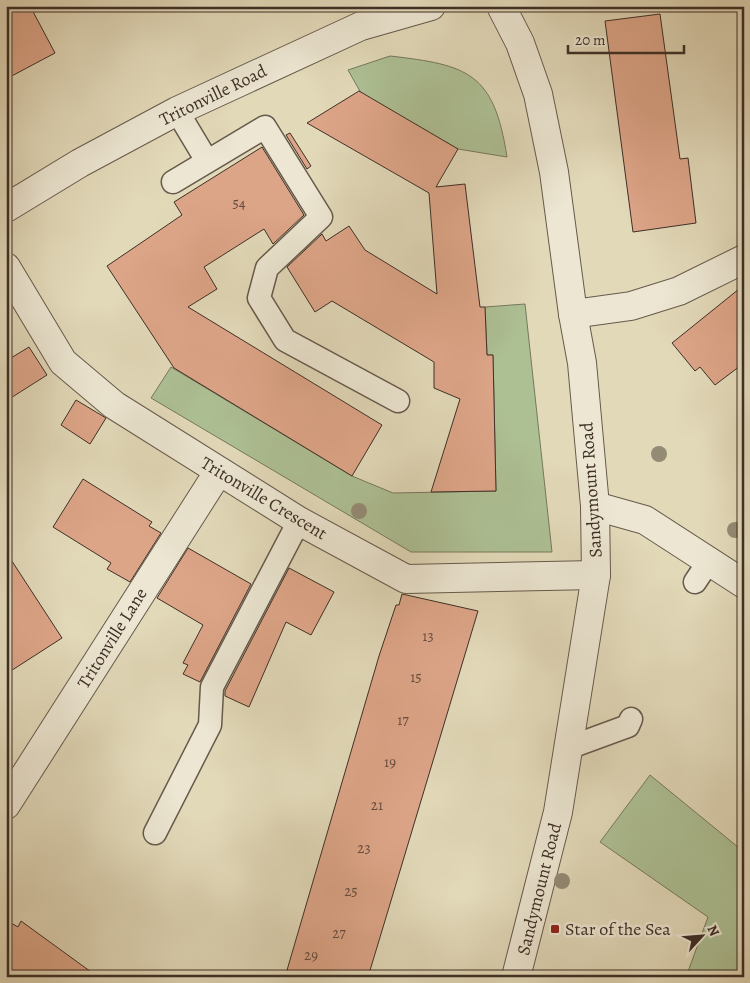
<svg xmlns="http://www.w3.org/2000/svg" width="750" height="983" viewBox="0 0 750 983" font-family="Alegreya,serif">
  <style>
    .green { fill: #adc094; stroke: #76785e }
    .building { fill: #dda588; stroke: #3e2f27 }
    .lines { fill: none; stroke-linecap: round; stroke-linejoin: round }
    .service-casing { stroke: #675a4c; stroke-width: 25 }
    .minor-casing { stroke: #675a4c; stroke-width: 30 }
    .tertiary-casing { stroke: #675a4c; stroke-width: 30 }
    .service { stroke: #ece6d2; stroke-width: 22 }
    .minor { stroke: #ece6d2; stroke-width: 28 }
    .tertiary { stroke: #ece6d2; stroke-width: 28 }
    .tree { fill: #948b75 }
    .poi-dot { fill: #8f2418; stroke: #ece6d2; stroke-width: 2 }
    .labels { text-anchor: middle; stroke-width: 5; stroke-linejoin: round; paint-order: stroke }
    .number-label { font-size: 15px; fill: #664c3f }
    .street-label { font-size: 18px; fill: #3e2f27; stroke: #ece6d2 }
    .poi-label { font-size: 18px; fill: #3e2f27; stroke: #ece6d2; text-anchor: start }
  </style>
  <rect width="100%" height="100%" fill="#e2d9b9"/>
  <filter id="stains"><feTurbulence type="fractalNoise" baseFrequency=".004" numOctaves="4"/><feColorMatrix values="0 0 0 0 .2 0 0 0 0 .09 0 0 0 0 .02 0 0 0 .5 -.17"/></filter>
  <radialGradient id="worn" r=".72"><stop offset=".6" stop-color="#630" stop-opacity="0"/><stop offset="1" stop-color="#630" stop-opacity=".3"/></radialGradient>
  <!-- green -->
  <path class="green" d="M 390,56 C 469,65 494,73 507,157 L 458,149 L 361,93 L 348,70 Z
    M 525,304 L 552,552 L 411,552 L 151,398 L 171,367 L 352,476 L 393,493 L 496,491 L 493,355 L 487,355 L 485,307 Z
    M 650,775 L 744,852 L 744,977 L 686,977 L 708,917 L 600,842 Z"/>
  <!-- building -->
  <path class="building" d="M 19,6 L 30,6 L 55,53 L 6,79 L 6,13 Z
    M 660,14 L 680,159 L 688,158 L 696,223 L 633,232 L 605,21 Z
    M 359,91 L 458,149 L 436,187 L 465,184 L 480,307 L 485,307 L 487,355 L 493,355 L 496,491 L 431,492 L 460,399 L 434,388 L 434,362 L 332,301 L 315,312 L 287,267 L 322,234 L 326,241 L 349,226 L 365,250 L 437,294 L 429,193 L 307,123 Z
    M 290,133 L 311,166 L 307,169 L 286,135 Z
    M 262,147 L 304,215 L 273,244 L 264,229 L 204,267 L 217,289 L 188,307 L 382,425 L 352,476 L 174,368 L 107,266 L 182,215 L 174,202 Z
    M 744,285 L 744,363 L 715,385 L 700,367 L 695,371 L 672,343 Z
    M 29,347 L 47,375 L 6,401 L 6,361 Z
    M 76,400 L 106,418 L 90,444 L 61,425 Z
    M 83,479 L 152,522 L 149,526 L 161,533 L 130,582 L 107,569 L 111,563 L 53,527 Z
    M 188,548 L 251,584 L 200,682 L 183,674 L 188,665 L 183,663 L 203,625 L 157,598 Z
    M 6,552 L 62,638 L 6,674 Z
    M 289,568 L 334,592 L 311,635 L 286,622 L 249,707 L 225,696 L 225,691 Z
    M 402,594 L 478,611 L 384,924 L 368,977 L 285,977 L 379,656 L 396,605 L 399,605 Z
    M 6,920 L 18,927 L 21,921 L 98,977 L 6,977 Z"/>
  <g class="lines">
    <defs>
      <path id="service" d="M 177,111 L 207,161
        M 173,182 L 265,127 L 321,217 L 267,268 L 259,298 L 285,340 L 398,401
        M 695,582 L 709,561
        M 568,748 L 628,726 L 631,719
        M 155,833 L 210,725 L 212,687 L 299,521"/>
      <path id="minor" d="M 6,267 L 63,362 L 114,405 L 299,521 L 406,579 L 596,575
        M 573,314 L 631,306 L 679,291 L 744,259
        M 595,506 L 645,520 L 744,584
        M 6,805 L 219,471"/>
      <path id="tertiary" d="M 501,6 L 520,43 L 538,94 L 554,172 L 573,314 L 582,363 L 595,506 L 596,575 L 558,812 L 516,977
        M 6,208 L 80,163 L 177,111 L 361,26 L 431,6"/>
    </defs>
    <!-- service casing -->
    <use href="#service" class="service-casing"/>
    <!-- minor casing -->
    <use href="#minor" class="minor-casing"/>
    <!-- tertiary casing -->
    <use href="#tertiary" class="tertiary-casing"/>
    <!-- service -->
    <use href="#service" class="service"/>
    <!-- minor -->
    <use href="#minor" class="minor"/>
    <!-- tertiary -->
    <use href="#tertiary" class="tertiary"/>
  </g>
  <!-- trees -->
  <g class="tree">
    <circle cx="659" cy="454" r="8"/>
    <circle cx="359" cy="511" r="8"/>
    <circle cx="735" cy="530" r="8"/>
    <circle cx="562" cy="881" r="8"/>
  </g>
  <!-- markers -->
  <rect class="poi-dot" x="550" y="924" width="10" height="10" rx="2.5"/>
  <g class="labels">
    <!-- number labels -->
    <g class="number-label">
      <text x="239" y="208">54</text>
      <text x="428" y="641">13</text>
      <text x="416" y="682">15</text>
      <text x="403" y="725">17</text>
      <text x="390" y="767">19</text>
      <text x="377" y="810">21</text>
      <text x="364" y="853">23</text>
      <text x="351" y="896">25</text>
      <text x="339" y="938">27</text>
      <text x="311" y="960">29</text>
    </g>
    <!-- street labels -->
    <g class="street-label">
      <text transform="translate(213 95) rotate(-26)" y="6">Tritonville Road</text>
      <text transform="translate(591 490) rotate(-94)" y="6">Sandymount Road</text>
      <text transform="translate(264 498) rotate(31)" y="6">Tritonville Crescent</text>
      <text transform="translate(112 638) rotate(-58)" y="6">Tritonville Lane</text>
      <text transform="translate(539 889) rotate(-76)" y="6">Sandymount Road</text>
    </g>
    <!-- poi labels -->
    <g class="poi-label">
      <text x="565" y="935">Star of the Sea</text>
    </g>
  </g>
  <!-- margin -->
  <rect width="750" height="983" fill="none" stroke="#e2d9b9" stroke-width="25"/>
  <rect x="8" y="8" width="735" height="968" fill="none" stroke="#3e2f27" stroke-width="2.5"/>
  <rect x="12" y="12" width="725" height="958" fill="none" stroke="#3e2f27"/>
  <!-- north arrow -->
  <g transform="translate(702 936) rotate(64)" stroke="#ece6d2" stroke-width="4" paint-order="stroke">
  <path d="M0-4L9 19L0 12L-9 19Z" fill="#3e2f27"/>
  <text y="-8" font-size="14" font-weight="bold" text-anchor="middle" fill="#3e2f27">N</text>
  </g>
  <!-- scale -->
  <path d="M568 45v8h116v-8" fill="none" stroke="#3e2f27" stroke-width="2.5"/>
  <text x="575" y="45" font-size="15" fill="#3e2f27" stroke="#ece6d2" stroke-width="4" paint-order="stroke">20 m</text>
  <rect width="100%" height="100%" filter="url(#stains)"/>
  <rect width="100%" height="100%" fill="url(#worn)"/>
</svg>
